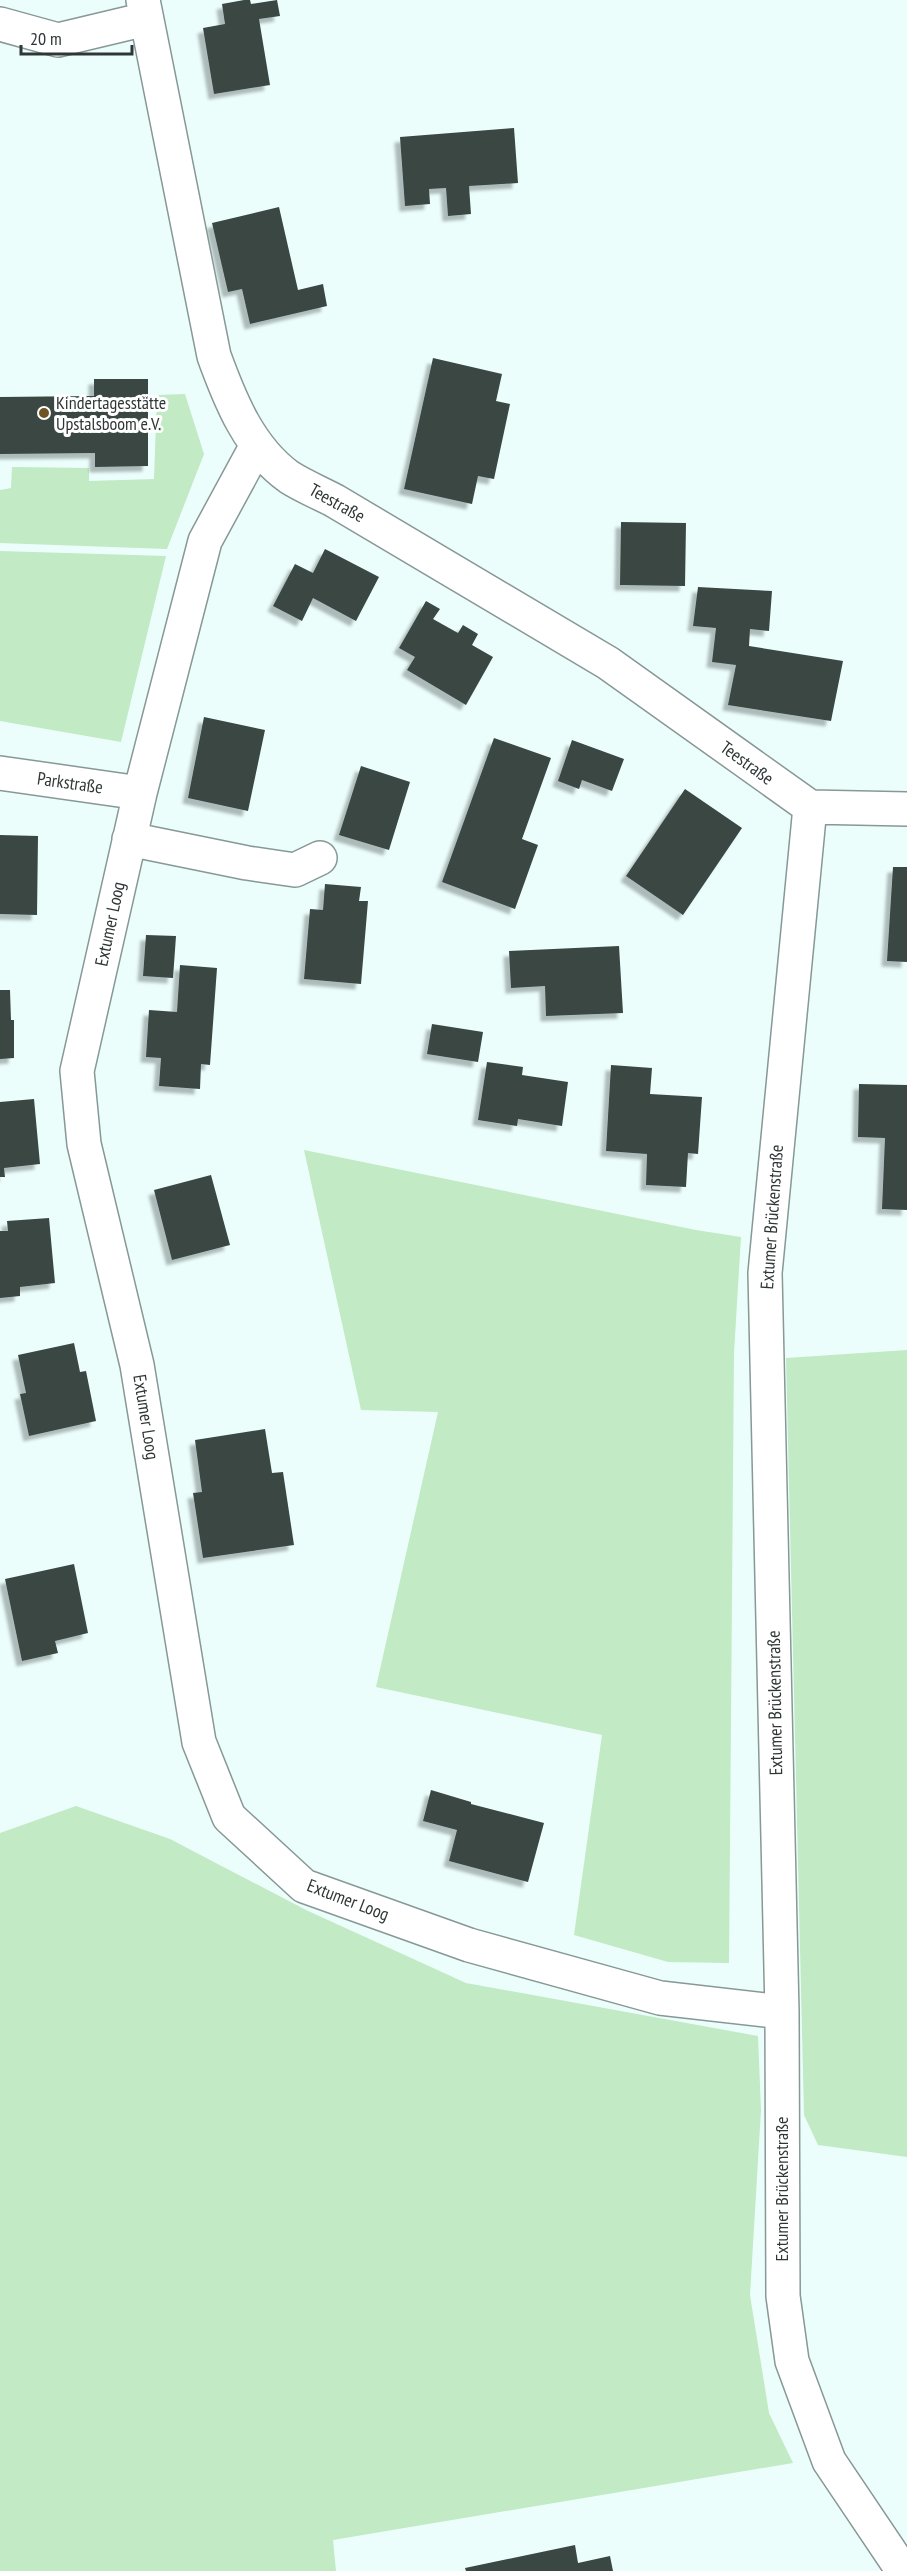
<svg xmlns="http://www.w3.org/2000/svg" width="907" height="2571" viewBox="0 0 907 2571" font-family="'PT Sans Narrow',sans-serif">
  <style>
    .green { fill: #c2eac4 }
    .building { fill: #3a4742; filter: url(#shadow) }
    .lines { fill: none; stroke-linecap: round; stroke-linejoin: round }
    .minor-casing { stroke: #879896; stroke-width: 36 }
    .minor { stroke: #fff; stroke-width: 33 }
    .poi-dot { fill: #6e5325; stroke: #fff; stroke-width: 2 }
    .labels { text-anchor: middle; stroke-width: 6; stroke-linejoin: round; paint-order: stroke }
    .poi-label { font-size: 18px; fill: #2f3636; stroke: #fff; text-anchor: start }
    .street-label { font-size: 18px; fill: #2f3636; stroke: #fff }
  </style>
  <defs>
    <filter id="shadow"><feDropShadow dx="-5.5" dy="5.5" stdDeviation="1.5" flood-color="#0004"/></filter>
  </defs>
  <rect width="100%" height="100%" fill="#ebfefc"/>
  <!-- green -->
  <path class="green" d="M 185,394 L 204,454 L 167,549 L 0,543 L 0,490 L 11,488 L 12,467 L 89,468 L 89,481 L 154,479 L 157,395 Z
    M 0,551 L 166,556 L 121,742 L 0,721 Z
    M 304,1150 L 696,1230 L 741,1237 L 734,1353 L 729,1963 L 668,1962 L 574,1935 L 602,1735 L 376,1687 L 438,1412 L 361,1410 Z
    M 907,1350 L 907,2157 L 818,2145 L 804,2115 L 786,1358 Z
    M 76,1806 L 170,1839 L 306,1910 L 466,1983 L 758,2036 L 761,2110 L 750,2295 L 769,2413 L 793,2463 L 333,2540 L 336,2571 L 0,2571 L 0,1833 Z"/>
  <!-- building -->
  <path class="building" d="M 244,0 L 250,0 L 251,4 L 277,0 L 280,16 L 259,19 L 270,85 L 214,94 L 203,28 L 225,24 L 222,4 Z
    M 514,128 L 518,183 L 469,186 L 471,214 L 448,216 L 446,188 L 429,189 L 430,204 L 405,206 L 400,137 Z
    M 279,207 L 298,290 L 323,284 L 327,306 L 250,324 L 242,289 L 228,292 L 212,223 Z
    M 433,358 L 502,374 L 496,401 L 510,404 L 494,479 L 478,476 L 472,504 L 404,489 Z
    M 94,379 L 148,379 L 148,466 L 95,467 L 95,453 L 0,454 L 0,397 L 94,396 Z
    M 621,522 L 686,523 L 685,586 L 620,585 Z
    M 325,549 L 379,577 L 356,621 L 313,598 L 302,621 L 273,606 L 295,564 L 313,573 Z
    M 698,587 L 772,591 L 769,631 L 750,629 L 749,646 L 843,661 L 831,721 L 728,705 L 736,665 L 712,662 L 716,628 L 693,626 Z
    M 426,601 L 440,609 L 433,619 L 458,633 L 463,625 L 478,634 L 472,645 L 493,657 L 466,705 L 407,670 L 415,657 L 399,648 Z
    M 204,717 L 265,730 L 248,811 L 188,798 Z
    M 494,738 L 551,758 L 522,839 L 538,845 L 515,909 L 442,882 Z
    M 572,740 L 624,759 L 612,791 L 582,780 L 579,789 L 558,781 Z
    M 361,766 L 410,782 L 389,850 L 339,835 Z
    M 685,789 L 742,828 L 683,915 L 626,876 Z
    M 0,835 L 38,836 L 37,915 L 0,914 Z
    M 893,867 L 907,867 L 907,962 L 887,961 Z
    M 325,884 L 361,887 L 359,901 L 368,901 L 361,984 L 304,979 L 310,909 L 323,910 Z
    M 146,935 L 176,936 L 173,978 L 143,976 Z
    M 619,946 L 623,1013 L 546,1016 L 545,986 L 511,988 L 509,951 Z
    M 180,965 L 217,968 L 210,1065 L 201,1064 L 200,1089 L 159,1086 L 161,1058 L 146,1057 L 149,1010 L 177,1012 Z
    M 0,990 L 10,990 L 11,1020 L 14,1020 L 14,1058 L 0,1059 Z
    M 432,1024 L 483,1032 L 478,1062 L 427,1054 Z
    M 487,1062 L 523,1067 L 522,1075 L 568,1082 L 562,1126 L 518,1119 L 517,1126 L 478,1120 Z
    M 611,1065 L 652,1068 L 650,1094 L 702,1097 L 698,1154 L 688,1153 L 686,1187 L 646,1185 L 647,1154 L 606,1151 Z
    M 859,1084 L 907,1085 L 907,1210 L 882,1209 L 885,1138 L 858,1137 Z
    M 34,1099 L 40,1164 L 4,1168 L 5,1177 L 0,1177 L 0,1102 Z
    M 211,1175 L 230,1245 L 172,1260 L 154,1190 Z
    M 49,1218 L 55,1283 L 20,1287 L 20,1296 L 0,1298 L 0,1231 L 8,1231 L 7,1221 Z
    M 74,1343 L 80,1372 L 86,1371 L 96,1421 L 29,1436 L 20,1394 L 26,1393 L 18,1355 Z
    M 265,1429 L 272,1473 L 283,1472 L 294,1545 L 203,1558 L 193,1493 L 202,1492 L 195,1440 Z
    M 74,1564 L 88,1633 L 55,1641 L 58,1653 L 22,1661 L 5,1579 Z
    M 431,1790 L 471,1802 L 471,1804 L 544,1823 L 528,1882 L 449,1861 L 457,1830 L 423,1821 Z
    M 575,2545 L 578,2563 L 610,2556 L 613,2571 L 466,2571 L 465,2568 Z"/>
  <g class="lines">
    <defs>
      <path id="minor" d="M 143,0 L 214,356 C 230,400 249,448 289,477 C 303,486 320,493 335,501 L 608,663 L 810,807
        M 0,24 L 58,40 L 146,19
        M 257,445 L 205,541 L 140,793 L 77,1071 L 84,1144 L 137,1365 L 199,1742 L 229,1817 L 304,1886 L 469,1945 L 660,1998 L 782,2012
        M 0,773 L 140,793
        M 810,807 L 765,1273 L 782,2012 L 783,2296 L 792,2361 L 829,2461 L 903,2571
        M 810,807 L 907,809
        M 129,839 L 247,863 L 295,870 L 320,858"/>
    </defs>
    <!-- minor casing -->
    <use href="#minor" class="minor-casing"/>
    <!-- minor -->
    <use href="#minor" class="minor"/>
  </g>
  <!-- markers -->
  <circle class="poi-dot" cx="44" cy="413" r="6"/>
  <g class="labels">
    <!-- poi labels -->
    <g class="poi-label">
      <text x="56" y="409">Kindertagesstätte<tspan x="56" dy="21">Upstalsboom e.V.</tspan></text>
    </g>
    <!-- street labels -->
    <g class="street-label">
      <text transform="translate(337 503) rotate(29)" y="6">Teestraße</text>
      <text transform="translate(747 763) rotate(36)" y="6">Teestraße</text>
      <text transform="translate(70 783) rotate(8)" y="6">Parkstraße</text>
      <text transform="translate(110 924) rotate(-78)" y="6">Extumer Loog</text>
      <text transform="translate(772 1217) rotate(-86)" y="6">Extumer Brückenstraße</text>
      <text transform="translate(146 1417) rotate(81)" y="6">Extumer Loog</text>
      <text transform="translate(775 1703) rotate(-91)" y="6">Extumer Brückenstraße</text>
      <text transform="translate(348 1900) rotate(21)" y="6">Extumer Loog</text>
      <text transform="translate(782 2189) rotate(-90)" y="6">Extumer Brückenstraße</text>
    </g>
  </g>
  <!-- scale -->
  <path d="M21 45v9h111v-9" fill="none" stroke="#2f3636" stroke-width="3"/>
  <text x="30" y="45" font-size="18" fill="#2f3636" stroke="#ffffff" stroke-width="4.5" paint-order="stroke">20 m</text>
</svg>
